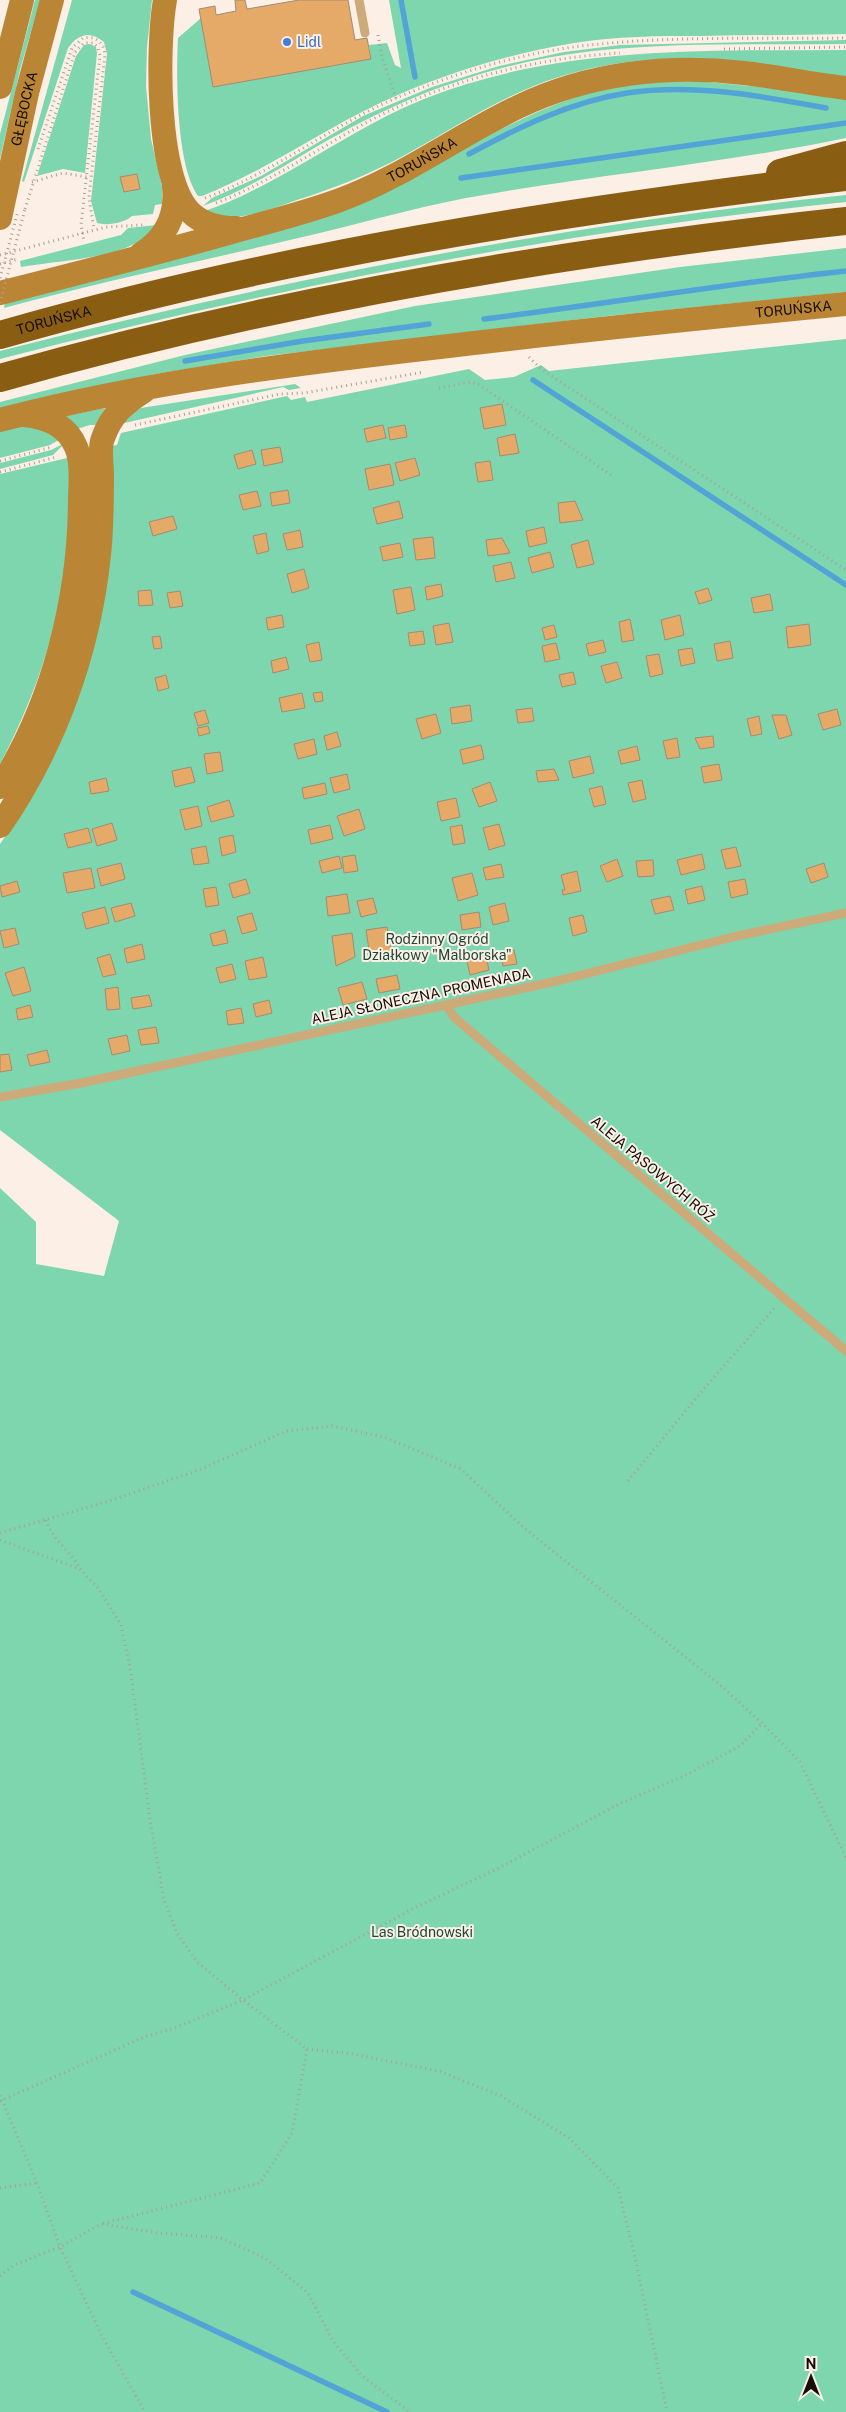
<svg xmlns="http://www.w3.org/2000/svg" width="846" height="2412" viewBox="0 0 846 2412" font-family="'Public Sans',sans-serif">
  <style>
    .green { fill: #7dd6ae }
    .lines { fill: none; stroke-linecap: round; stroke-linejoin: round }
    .stream { stroke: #52a4d6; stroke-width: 5.5 }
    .building { fill: #e5a968; stroke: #a38b73 }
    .path { stroke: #aa9f97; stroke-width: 3; stroke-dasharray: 1 4; stroke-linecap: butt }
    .lane { stroke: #cdaa7a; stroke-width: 9 }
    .secondary { stroke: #ba8635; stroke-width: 24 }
    .highway { stroke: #895e13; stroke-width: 28 }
    .path-bridge { stroke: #aa9f97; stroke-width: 3; stroke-dasharray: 1 4; stroke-linecap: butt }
    .shop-dot { fill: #3f7fe0; stroke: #fbefe6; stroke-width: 2 }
    .labels { text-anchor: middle; stroke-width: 4; stroke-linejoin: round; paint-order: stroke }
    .shop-label { font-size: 14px; fill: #366cbe; stroke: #fbefe6; text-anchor: start }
    .street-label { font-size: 14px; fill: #170d06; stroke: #fbefe6 }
    .park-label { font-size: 14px; fill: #1d4635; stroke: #fbefe6 }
  </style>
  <rect width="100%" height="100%" fill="#fbefe6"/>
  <!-- green -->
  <path class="green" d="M 35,0 L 40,0 L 20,70 L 0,159 L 0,134 Z
    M 72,0 L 152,0 L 147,47 L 146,86 L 151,139 L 162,186 L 162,204 L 155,205 L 153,214 L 132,216 C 125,223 107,226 97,223 L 91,201 L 107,54 L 104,42 C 90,30 78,34 68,48 L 24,182 L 22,181 Z
    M 389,0 L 846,0 L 846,34 C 798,35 750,35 702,36 C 659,36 616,36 574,43 C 514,53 456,70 400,94 C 331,123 271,169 202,196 L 198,196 C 176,165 176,76 178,38 L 201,18 L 371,59 L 369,45 L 387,43 L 395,65 L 401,68 Z
    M 846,40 L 846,44 C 762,45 677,42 593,51 C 531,58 468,75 411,99 C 378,113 347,129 316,147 C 279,169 244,191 203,206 L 212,198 L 261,176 L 363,116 L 432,87 L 499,66 L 564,52 L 620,45 Z
    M 90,44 L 96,47 L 97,53 L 85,173 L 63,169 L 37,176 L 76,56 L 84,45 Z
    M 846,50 L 846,77 C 746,62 662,46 562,76 C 505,93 457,127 405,155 C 370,174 335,188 297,200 C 277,207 256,215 235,217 C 225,218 212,213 202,212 C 281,185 347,130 424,99 C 560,45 702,51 846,50 Z
    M 697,81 L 773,88 L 846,99 L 846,138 C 720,164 593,175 466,198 C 408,209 352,226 294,239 C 197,262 100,282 4,308 L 5,302 L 472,144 C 528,115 586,86 650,82 C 665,81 681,82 697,81 Z
    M 846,195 L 846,202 C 560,232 278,287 0,359 L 0,351 C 278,280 560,225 846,195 Z
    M 157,225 C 152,230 146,237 140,241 C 110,259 56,261 21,267 L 20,261 L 121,235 L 128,228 Z
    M 846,248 L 846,292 L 607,316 L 266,356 L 156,374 L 0,408 L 0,402 L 185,355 L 415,306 L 680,267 Z
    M 846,339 L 846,2412 L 0,2412 L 0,1188 L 36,1222 L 36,1264 L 104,1276 L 119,1221 L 0,1130 L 0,844 L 16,821 L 112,446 L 117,445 L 121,433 L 287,396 L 291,400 L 305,397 L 307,402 L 469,369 L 485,380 L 514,377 L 541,365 L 549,371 Z
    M 295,384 L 301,388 L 289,390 L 283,387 L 120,424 L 127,415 L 141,408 Z
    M 105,408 L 96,425 L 90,425 L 77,429 L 65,416 Z
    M 31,424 L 62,438 L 50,445 L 0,458 L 0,430 Z
    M 65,443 L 53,455 L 0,469 L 0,463 L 51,450 Z
    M 67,458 L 70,464 C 69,487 71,510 69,533 C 63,615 38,692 0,764 L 0,474 Z"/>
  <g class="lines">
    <!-- stream -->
    <path class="stream" d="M 401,0 L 415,77
      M 469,154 C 519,127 570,102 627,93 C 693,83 761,96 826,108
      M 461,178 L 846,123
      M 484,319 C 605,304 724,284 846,271
      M 185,361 L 303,341 L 429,324
      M 533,380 L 846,585
      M 133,2292 L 387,2412"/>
  </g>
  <!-- building -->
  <path class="building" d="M 235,0 L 245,0 L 247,9 L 299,0 L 348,0 L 355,40 L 367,38 L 371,59 L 213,87 L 199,9 L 215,6 L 216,15 L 236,11 Z
    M 137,174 L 140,189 L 124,192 L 120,177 Z
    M 502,404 L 506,425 L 484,429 L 480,408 Z
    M 383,425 L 386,438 L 367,442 L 364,429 Z
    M 405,425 L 407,437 L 390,440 L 388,428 Z
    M 515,434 L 519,453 L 500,456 L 497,438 Z
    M 280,447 L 283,462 L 264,466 L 261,450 Z
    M 252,450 L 256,464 L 238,469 L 234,455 Z
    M 415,458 L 420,475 L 400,481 L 395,463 Z
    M 490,461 L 493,480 L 478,482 L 475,463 Z
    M 390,464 L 394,485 L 369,490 L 365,469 Z
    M 288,490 L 290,503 L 272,506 L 270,493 Z
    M 257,491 L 261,506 L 243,510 L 239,495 Z
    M 399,501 L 403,518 L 377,524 L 373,508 Z
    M 575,501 L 583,520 L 560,523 L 558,503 Z
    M 173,516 L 177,529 L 153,536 L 149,522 Z
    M 544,527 L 547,543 L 529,547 L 526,531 Z
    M 300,530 L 303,547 L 287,550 L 283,534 Z
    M 266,533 L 269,551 L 257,554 L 253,536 Z
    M 433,537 L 435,558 L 416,560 L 413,539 Z
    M 502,538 L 510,553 L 488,556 L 486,540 Z
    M 588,540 L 594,564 L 577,568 L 571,545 Z
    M 400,543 L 403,557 L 383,561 L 380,547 Z
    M 550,552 L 554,567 L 532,573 L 528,558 Z
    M 511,562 L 515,578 L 496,582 L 493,566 Z
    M 304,569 L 309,588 L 292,593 L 287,574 Z
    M 441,584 L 443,596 L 427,600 L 425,587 Z
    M 411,587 L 415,610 L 397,614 L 393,590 Z
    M 708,588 L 712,600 L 699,604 L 695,592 Z
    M 151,590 L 153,605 L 139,606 L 138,591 Z
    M 180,591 L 183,606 L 170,608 L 167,593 Z
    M 770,594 L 773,610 L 754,613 L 751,598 Z
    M 282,615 L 284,627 L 268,630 L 266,618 Z
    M 680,615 L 684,635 L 665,640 L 661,620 Z
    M 630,619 L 634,640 L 622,642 L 619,622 Z
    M 449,623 L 453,642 L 436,645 L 433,626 Z
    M 809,624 L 811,645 L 788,648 L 786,627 Z
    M 554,625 L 557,637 L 545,640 L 542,628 Z
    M 423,631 L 425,644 L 410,646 L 408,633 Z
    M 160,636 L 162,648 L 154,649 L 152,637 Z
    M 603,640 L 606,652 L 589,656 L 586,644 Z
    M 730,641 L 733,658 L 717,661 L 714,644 Z
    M 319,642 L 322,660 L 310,662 L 306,645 Z
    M 556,643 L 560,659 L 545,662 L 542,646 Z
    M 692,648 L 695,663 L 681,666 L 678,650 Z
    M 659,654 L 663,674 L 650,677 L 646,656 Z
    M 286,657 L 289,669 L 273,673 L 271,661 Z
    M 617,662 L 622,678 L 606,683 L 601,666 Z
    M 573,672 L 576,684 L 562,687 L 559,675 Z
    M 166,675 L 169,688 L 158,691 L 155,678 Z
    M 322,692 L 323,701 L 315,702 L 313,693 Z
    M 302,693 L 305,708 L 282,712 L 279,698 Z
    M 470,705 L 472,721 L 452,724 L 450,708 Z
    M 532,708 L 534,721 L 518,723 L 516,710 Z
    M 837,709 L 841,725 L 823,730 L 818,714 Z
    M 205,710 L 209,723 L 198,726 L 194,713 Z
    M 436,714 L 441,733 L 422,739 L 416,719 Z
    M 772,715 L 786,715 L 792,735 L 779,739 Z
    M 759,716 L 762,734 L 751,736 L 747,719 Z
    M 208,726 L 210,733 L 199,736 L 197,728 Z
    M 337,732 L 341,746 L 327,750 L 324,736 Z
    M 713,736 L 714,747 L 700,749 L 695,738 Z
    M 677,738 L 680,757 L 667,759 L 663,741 Z
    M 314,739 L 317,754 L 298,759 L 294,744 Z
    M 481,745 L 484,759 L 463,764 L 460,750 Z
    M 637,746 L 640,760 L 621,764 L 618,751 Z
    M 220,752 L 223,771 L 207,774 L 204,754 Z
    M 590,756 L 594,773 L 573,778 L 569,761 Z
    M 719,764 L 722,780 L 704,783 L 701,767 Z
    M 191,767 L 195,782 L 175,787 L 172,771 Z
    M 554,769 L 559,780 L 538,782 L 536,771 Z
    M 347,774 L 350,789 L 334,793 L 330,778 Z
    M 106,778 L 109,791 L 91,794 L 89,782 Z
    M 642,780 L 646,799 L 633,802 L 628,783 Z
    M 490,782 L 497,801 L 479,807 L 472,789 Z
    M 325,783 L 327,794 L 304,799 L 302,788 Z
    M 602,786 L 606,804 L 594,807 L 589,789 Z
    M 456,798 L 460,817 L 441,821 L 437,802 Z
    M 229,800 L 234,816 L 211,822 L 207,807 Z
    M 198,806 L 202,826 L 185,830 L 180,810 Z
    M 359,809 L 365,829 L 344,836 L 337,816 Z
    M 112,823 L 117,840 L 97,846 L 92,829 Z
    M 499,824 L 505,845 L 489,850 L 483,828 Z
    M 330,825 L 333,839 L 311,844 L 308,830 Z
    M 462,825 L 465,843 L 453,845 L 450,827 Z
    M 88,828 L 92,842 L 68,848 L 64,834 Z
    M 233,835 L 236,852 L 222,856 L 219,838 Z
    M 206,846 L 209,863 L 194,865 L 191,849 Z
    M 736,847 L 741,866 L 726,869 L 721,850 Z
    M 702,854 L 705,869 L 681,875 L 677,860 Z
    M 355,855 L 358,871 L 344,873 L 342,857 Z
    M 339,856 L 342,868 L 322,873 L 319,861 Z
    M 617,859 L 623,876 L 607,882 L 600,866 Z
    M 653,860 L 654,876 L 638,877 L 636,861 Z
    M 121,863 L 125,879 L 101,886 L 97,869 Z
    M 824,863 L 828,877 L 811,883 L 806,869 Z
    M 501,864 L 504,877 L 486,880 L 483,868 Z
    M 91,868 L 95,888 L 67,893 L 63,873 Z
    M 577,871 L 581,891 L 563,895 L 562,890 L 565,890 L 561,875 Z
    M 472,873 L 478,895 L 458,901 L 452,878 Z
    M 246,879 L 250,893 L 233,898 L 229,884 Z
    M 745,879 L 748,894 L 731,898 L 728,882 Z
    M 17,881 L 20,892 L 2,897 L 0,886 Z
    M 702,886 L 705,900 L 688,904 L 685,890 Z
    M 216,887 L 219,905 L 206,907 L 203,889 Z
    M 347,894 L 350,913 L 328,916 L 326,897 Z
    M 670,896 L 674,910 L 655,914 L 651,900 Z
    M 373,898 L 377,913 L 361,917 L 357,901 Z
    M 131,903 L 135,916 L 115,922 L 111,908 Z
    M 505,903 L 509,921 L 493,925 L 489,907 Z
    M 105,907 L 109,923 L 86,929 L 82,913 Z
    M 479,912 L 481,927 L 462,930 L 460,915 Z
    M 252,913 L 257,930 L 242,934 L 237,917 Z
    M 583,915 L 587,932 L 573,936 L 569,918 Z
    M 387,927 L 391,953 L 370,956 L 366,930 Z
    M 15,928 L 19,944 L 4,948 L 0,931 Z
    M 225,930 L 228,943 L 213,946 L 210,934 Z
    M 352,933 L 355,957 L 336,966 L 332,936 Z
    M 142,944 L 145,959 L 127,963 L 124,949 Z
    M 514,950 L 517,964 L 503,966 L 501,952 Z
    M 110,954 L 116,974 L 103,977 L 97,958 Z
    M 486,956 L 489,970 L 470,975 L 467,961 Z
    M 263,957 L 267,977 L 249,980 L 245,961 Z
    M 232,964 L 236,979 L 220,983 L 216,968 Z
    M 24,967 L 31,991 L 13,996 L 5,973 Z
    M 397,975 L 400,989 L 379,993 L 376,979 Z
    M 362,982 L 367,999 L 343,1005 L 338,988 Z
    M 118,987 L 120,1009 L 107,1010 L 105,989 Z
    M 149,995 L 152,1006 L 133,1009 L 131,998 Z
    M 269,1000 L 272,1013 L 256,1017 L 253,1004 Z
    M 30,1005 L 33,1017 L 18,1020 L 16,1009 Z
    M 241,1008 L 244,1023 L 228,1025 L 226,1011 Z
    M 156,1027 L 159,1043 L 141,1045 L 138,1030 Z
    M 127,1035 L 130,1051 L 112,1055 L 108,1039 Z
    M 47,1050 L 50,1062 L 30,1066 L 27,1055 Z
    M 9,1054 L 12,1070 L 0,1072 L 0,1055 Z"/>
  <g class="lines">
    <!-- path -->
    <path class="path" d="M 378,35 L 382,57 L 396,98
      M 724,49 L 846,47
      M 38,149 L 72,48 L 83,38 C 96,35 104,43 105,55 L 89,197 L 94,230
      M 32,182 L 63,173 L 87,177
      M 205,198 C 273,173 329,127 396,98 C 460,71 530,50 600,44 C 681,36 764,39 846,38
      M 216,203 C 271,182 320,147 373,119 C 448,80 536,58 620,53
      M 25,209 L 75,52 L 84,43 L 94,43 L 98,48 L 100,55 L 81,225 L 84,241
      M 0,255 L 106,227 L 143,225
      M 0,264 L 18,259
      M 529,357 L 541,369 L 846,570
      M 439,388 L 470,382 L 478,384 L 611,475
      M 135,425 L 280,394 L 304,393 L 424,372
      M 0,461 L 52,447
      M 0,472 L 57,457
      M 628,1481 L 703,1390 L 776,1306
      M 46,1520 C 52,1539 70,1551 80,1568
      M 0,1533 L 109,1501 L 199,1470 L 286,1431 L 332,1426 L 384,1437 L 461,1469 L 524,1528 L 719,1684 L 762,1723 L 800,1762 L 846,1858
      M 0,1540 L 80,1569 L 99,1589 L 121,1625 L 131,1673 L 149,1813 L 164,1900 L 177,1933 L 197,1962 L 243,2000 L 307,2049 L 292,2133 L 260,2183 L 101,2224
      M 307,2049 L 352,2054 L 439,2071 L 501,2096 L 569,2138 L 618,2188 L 636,2262 L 667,2412
      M 0,2095 L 37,2183 L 60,2247 L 102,2336 L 145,2412
      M 0,2101 L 144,2037 L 172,2029 L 243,2000 L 416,1907 L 497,1869 L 619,1804 L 686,1775 L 740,1746 L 762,1723
      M 0,2188 L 37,2183
      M 0,2276 L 14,2265 L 60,2247 L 101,2224 L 160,2233 L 221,2238 L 265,2258 L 308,2293 L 333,2341 L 362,2376 L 410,2412"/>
    <!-- lane -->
    <path class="lane" d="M 359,0 L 365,33
      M 446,1005 L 455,1018 L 846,1351
      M 0,1097 L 81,1083 L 446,1005 L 561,980 L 737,936 L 846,913"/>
    <!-- secondary -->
    <g class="secondary">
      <path d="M 165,0 C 157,45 156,179 190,212 C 202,224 219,228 236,228"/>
      <path d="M 0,87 L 22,0"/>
      <path id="s1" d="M 0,218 L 27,93 L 52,0"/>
      <path d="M 141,254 C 165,239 177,216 174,187"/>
      <path id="s2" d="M 0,293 C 75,274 150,255 225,234 C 263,223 302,214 340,200 C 403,177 457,136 518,107 C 588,73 668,64 744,73 C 778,77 812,84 846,88"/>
      <path id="s3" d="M 0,420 C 145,382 292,364 440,347 C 575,331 711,317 846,304"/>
      <path d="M 0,787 C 53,704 79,600 80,503 C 80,485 83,463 76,447 C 67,425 46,417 24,415"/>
      <path d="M 0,826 C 55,746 89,651 99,555 C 102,528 102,502 102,475 C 102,464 99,448 103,438 C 111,415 125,403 144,391"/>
    </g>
    <!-- highway -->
    <g class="highway">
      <path d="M 780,173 L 846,155"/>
      <path id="s4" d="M 0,335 C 276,256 561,211 846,177"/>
      <path d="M 0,378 C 276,300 561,252 846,221"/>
    </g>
    <!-- path-bridge -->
    <path class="path-bridge" d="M 0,278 L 18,211
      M 0,303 L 25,209"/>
  </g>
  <!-- markers -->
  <circle class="shop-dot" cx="287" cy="42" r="5"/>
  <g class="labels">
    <!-- shop labels -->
    <g class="shop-label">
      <text x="297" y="47">Lidl</text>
    </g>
    <!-- street labels -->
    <g class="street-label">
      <text dy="5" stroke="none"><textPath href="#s1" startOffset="112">GŁĘBOCKA</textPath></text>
      <text dy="5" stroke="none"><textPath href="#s2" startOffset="444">TORUŃSKA</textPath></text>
      <text dy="5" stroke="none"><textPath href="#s3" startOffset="802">TORUŃSKA</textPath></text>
      <text dy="5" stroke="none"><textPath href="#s4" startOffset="56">TORUŃSKA</textPath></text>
      <text transform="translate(421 996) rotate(-12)" y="5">ALEJA SŁONECZNA PROMENADA</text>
      <text transform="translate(653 1169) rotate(40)" y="5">ALEJA PĄSOWYCH RÓŻ</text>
    </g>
    <!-- park labels -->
    <g class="park-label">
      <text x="437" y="944">Rodzinny Ogród<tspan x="437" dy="16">Działkowy "Malborska"</tspan></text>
      <text x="422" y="1937">Las Bródnowski</text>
    </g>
  </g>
  <!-- north arrow -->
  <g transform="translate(811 2377)" stroke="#fbefe6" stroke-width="4" paint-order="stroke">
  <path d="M0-4L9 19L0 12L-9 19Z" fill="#170d06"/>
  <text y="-8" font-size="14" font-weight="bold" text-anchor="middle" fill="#170d06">N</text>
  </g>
</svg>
